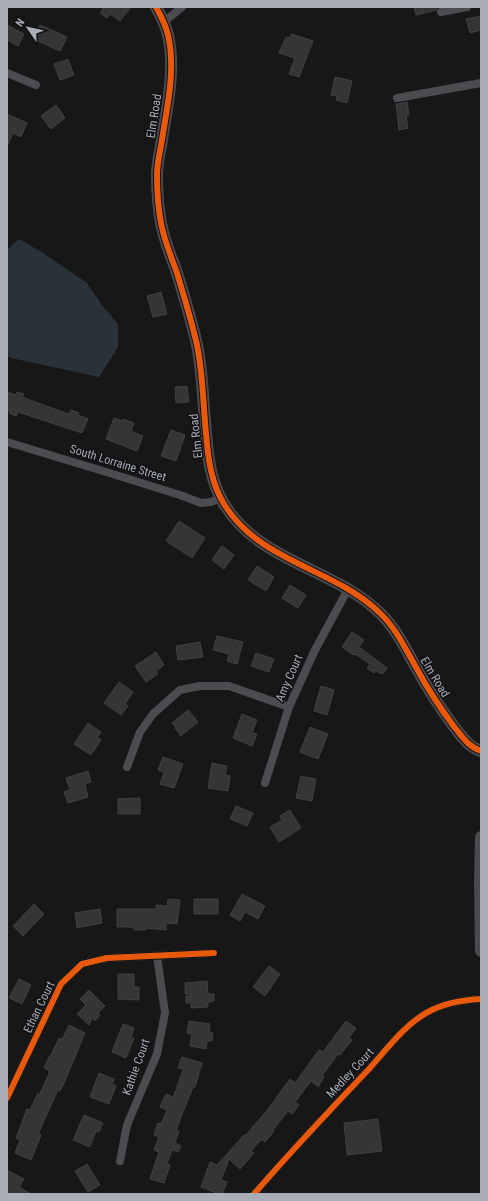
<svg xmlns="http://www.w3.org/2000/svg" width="488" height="1201" viewBox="0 0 488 1201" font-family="'Roboto Condensed',sans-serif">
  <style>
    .water { fill: #2a3239 }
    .building { fill: #353536; stroke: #3f4043 }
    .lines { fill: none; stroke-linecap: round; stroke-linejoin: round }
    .street { stroke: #4b4c50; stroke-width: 8 }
    .secondary { stroke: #4a4a4e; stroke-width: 12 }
    .cycleway-casing { stroke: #111113; stroke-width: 8 }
    .cycleway { stroke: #e8590c; stroke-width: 6 }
    .labels { text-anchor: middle; stroke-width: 3; stroke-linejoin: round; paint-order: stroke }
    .street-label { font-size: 12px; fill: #a8adb8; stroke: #111113 }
  </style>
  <rect width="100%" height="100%" fill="#171717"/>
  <!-- water -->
  <path class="water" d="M 19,239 L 43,253 L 87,283 L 101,304 L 118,324 L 118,347 L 99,377 L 11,358 L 7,355 L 7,256 L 8,249 Z"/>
  <!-- building -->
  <path class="building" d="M 101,7 L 131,7 L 120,21 L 110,14 L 107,18 L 100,13 L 103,9 Z
    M 414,7 L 437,7 L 437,8 L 436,10 L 416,15 Z
    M 481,16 L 481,30 L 470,33 L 466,19 Z
    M 7,25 L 24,34 L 18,46 L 7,40 Z
    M 40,25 L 67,37 L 60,51 L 33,39 Z
    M 292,34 L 313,41 L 299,77 L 289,74 L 295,58 L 279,53 L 286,37 L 290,38 Z
    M 68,59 L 74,75 L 60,80 L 54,64 Z
    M 335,77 L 352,81 L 347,103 L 336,100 L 337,96 L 331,95 Z
    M 407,102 L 409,115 L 406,115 L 408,128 L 399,130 L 396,104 Z
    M 56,105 L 65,118 L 51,129 L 41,116 Z
    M 7,114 L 27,123 L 21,137 L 13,133 L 7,147 Z
    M 161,292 L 167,314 L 153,317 L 147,296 Z
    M 187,386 L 189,402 L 176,403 L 175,387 Z
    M 7,392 L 16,395 L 17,392 L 24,394 L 22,397 L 57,410 L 69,414 L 71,410 L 79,413 L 78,415 L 88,419 L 82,433 L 18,412 L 16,416 L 9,413 L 10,411 L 7,409 Z
    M 114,418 L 122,421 L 123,419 L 134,423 L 131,431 L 143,436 L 137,451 L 106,439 Z
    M 171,430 L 185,435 L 176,461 L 161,456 Z
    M 179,521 L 205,538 L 192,558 L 166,541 Z
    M 222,546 L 234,555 L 224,569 L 212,560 Z
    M 257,566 L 274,577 L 266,591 L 248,580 Z
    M 290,585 L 306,595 L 298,608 L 282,598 Z
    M 352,632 L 364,640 L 359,647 L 387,668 L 383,674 L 381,672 L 380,674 L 376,670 L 374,673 L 367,668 L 370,664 L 355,654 L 354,655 L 342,647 Z
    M 217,636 L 243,642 L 237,664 L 227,661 L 229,654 L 213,650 Z
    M 200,642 L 203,657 L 178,660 L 176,646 Z
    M 156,652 L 164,665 L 156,671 L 158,674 L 146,682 L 135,666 Z
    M 256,653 L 274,659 L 269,672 L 251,666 Z
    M 119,682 L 133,692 L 125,704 L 128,706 L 121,715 L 104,703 Z
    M 321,686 L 334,690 L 327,715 L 314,711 Z
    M 188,710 L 198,722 L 181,736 L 175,728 L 176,728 L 172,723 Z
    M 242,714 L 257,720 L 252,733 L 257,734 L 252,746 L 233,738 Z
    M 88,723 L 101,732 L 97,738 L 101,740 L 91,755 L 74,744 Z
    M 310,727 L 328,734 L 318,759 L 300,752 Z
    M 163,757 L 183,764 L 174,788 L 160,784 L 164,772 L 158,770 Z
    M 212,763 L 227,766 L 225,775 L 230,776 L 228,791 L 208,788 Z
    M 88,771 L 91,782 L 85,784 L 88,797 L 68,803 L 64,792 L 70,790 L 66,778 Z
    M 301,776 L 316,779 L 312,801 L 296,798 Z
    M 140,798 L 140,814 L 118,814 L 118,799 Z
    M 236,806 L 253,813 L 247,826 L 230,819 Z
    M 290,810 L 301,828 L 279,842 L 270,827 L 282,820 L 280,816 Z
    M 242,894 L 265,906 L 258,919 L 245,912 L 240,921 L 230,915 Z
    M 168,899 L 180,900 L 177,924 L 166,923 L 166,930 L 146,928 L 146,930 L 134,930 L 134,927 L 117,927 L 117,909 L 156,909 L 156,905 L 167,906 Z
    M 194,899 L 218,899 L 218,914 L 194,914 Z
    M 34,904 L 44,914 L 23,936 L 13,926 Z
    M 100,909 L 102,923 L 77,928 L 75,913 Z
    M 269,966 L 280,974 L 265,996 L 253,987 Z
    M 118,974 L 134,974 L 134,987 L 139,987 L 139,1000 L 118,999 Z
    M 19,979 L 31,985 L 22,1004 L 9,998 Z
    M 207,981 L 208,994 L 214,994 L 214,1001 L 208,1002 L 208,1007 L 191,1008 L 191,1003 L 186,1003 L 186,996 L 191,996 L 190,994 L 185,994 L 185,983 Z
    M 89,990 L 105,1006 L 98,1013 L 100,1015 L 95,1021 L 92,1018 L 89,1025 L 77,1014 L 86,1005 L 80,999 Z
    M 189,1021 L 210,1024 L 209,1032 L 213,1033 L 212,1041 L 207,1041 L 206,1049 L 190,1046 L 192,1034 L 187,1033 Z
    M 346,1021 L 356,1028 L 349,1038 L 352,1040 L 340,1055 L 338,1054 L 322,1076 L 324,1077 L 318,1087 L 311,1081 L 295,1102 L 299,1105 L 292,1114 L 288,1111 L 273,1130 L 274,1131 L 265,1142 L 262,1139 L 251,1151 L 254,1153 L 240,1169 L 229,1159 L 221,1180 L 227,1182 L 222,1194 L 219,1194 L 201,1187 L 210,1162 L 217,1165 L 244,1135 L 245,1136 L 268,1109 L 290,1079 L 295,1083 L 319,1050 L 323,1052 Z
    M 123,1024 L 134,1028 L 131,1037 L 134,1038 L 126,1058 L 112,1052 Z
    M 69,1025 L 85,1033 L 64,1083 L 60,1091 L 58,1090 L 38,1134 L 41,1135 L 31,1160 L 15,1153 L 20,1140 L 16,1138 L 27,1109 L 30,1110 L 38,1093 L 40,1094 L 50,1071 L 44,1068 L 49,1057 L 50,1057 L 59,1038 L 62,1040 Z
    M 182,1057 L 202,1063 L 195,1087 L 193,1087 L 176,1130 L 179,1131 L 175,1143 L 181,1146 L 178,1152 L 172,1150 L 167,1164 L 170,1165 L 164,1183 L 150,1179 L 159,1152 L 154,1150 L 159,1137 L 154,1135 L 158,1123 L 161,1124 L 167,1110 L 160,1107 L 166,1094 L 173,1097 L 175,1093 L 183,1069 L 178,1068 Z
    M 99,1073 L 114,1079 L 112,1084 L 116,1086 L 109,1104 L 90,1097 Z
    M 84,1115 L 103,1123 L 99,1132 L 96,1131 L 90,1147 L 73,1140 Z
    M 378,1119 L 382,1151 L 347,1155 L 344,1123 Z
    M 87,1164 L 100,1185 L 88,1192 L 75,1171 Z
    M 7,1170 L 24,1179 L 19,1187 L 31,1194 L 7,1194 Z"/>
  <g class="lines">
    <!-- street -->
    <path class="street" d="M 441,12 L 467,7
      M 164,22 L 182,7
      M 7,73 L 36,85
      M 397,98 L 481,83
      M 7,442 L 103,471 L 180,495 L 201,503 L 211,502 L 221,498
      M 127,767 L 140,732 L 153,714 L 180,690 L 200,686 L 229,686 L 289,707
      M 265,783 L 289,707 L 315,650 L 348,589
      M 7,1098 L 61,984 L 82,964 L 107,958 L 214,953
      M 120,1161 L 127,1125 L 157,1054 L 165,1013 L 157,956
      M 254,1194 C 291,1151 330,1110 369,1069 C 387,1049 404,1025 428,1012 C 444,1003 463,1000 481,999"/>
    <!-- secondary -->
    <path class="secondary" d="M 156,7 C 161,16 166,26 168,35 C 176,69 167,107 162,140 C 160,152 157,163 157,175 C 157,191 158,207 161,223 C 164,240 171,256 177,273 C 184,296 192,322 197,345 C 203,374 203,404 206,433 C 208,458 211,483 224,504 C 260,563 335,568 381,614 C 397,630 406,650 417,669 C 428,690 441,709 455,728 C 463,738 469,747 481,751
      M 481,837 L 480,882 L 481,951"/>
    <defs>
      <path id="cycleway" d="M 156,7 C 161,16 166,26 168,35 C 176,69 167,107 162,140 C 160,152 157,163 157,175 C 157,191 158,207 161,223 C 164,240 171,256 177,273 C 184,296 192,322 197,345 C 203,374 203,404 206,433 C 208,458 211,483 224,504 C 260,563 335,568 381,614 C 397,630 406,650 417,669 C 428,690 441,709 455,728 C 463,738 469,747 481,751
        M 7,1098 L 61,984 L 82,964 L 107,958 L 214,953
        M 254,1194 C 291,1151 330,1110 369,1069 C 387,1049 404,1025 428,1012 C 444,1003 463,1000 481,999"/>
    </defs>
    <!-- cycleway casing -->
    <use href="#cycleway" class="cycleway-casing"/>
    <!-- cycleway -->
    <use href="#cycleway" class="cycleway"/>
  </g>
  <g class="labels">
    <!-- street labels -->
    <g class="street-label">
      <text transform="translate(154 116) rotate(-81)" y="4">Elm Road</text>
      <text transform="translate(196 436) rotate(-96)" y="4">Elm Road</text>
      <text transform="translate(118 463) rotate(17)" y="4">South Lorraine Street</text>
      <text transform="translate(435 677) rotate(59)" y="4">Elm Road</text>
      <text transform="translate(289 678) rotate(-66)" y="4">Amy Court</text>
      <text transform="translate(39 1007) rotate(-64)" y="4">Ethan Court</text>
      <text transform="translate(136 1067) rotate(-70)" y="4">Kathie Court</text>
      <text transform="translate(350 1073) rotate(-47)" y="4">Medley Court</text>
    </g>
  </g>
  <!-- border -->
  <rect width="488" height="1201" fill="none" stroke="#a8adb8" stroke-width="16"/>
  <!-- north arrow -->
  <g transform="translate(28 28) rotate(304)" stroke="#111113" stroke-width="3" paint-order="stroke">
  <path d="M0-3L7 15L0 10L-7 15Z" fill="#a8adb8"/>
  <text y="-6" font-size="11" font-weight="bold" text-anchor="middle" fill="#a8adb8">N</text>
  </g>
</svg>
